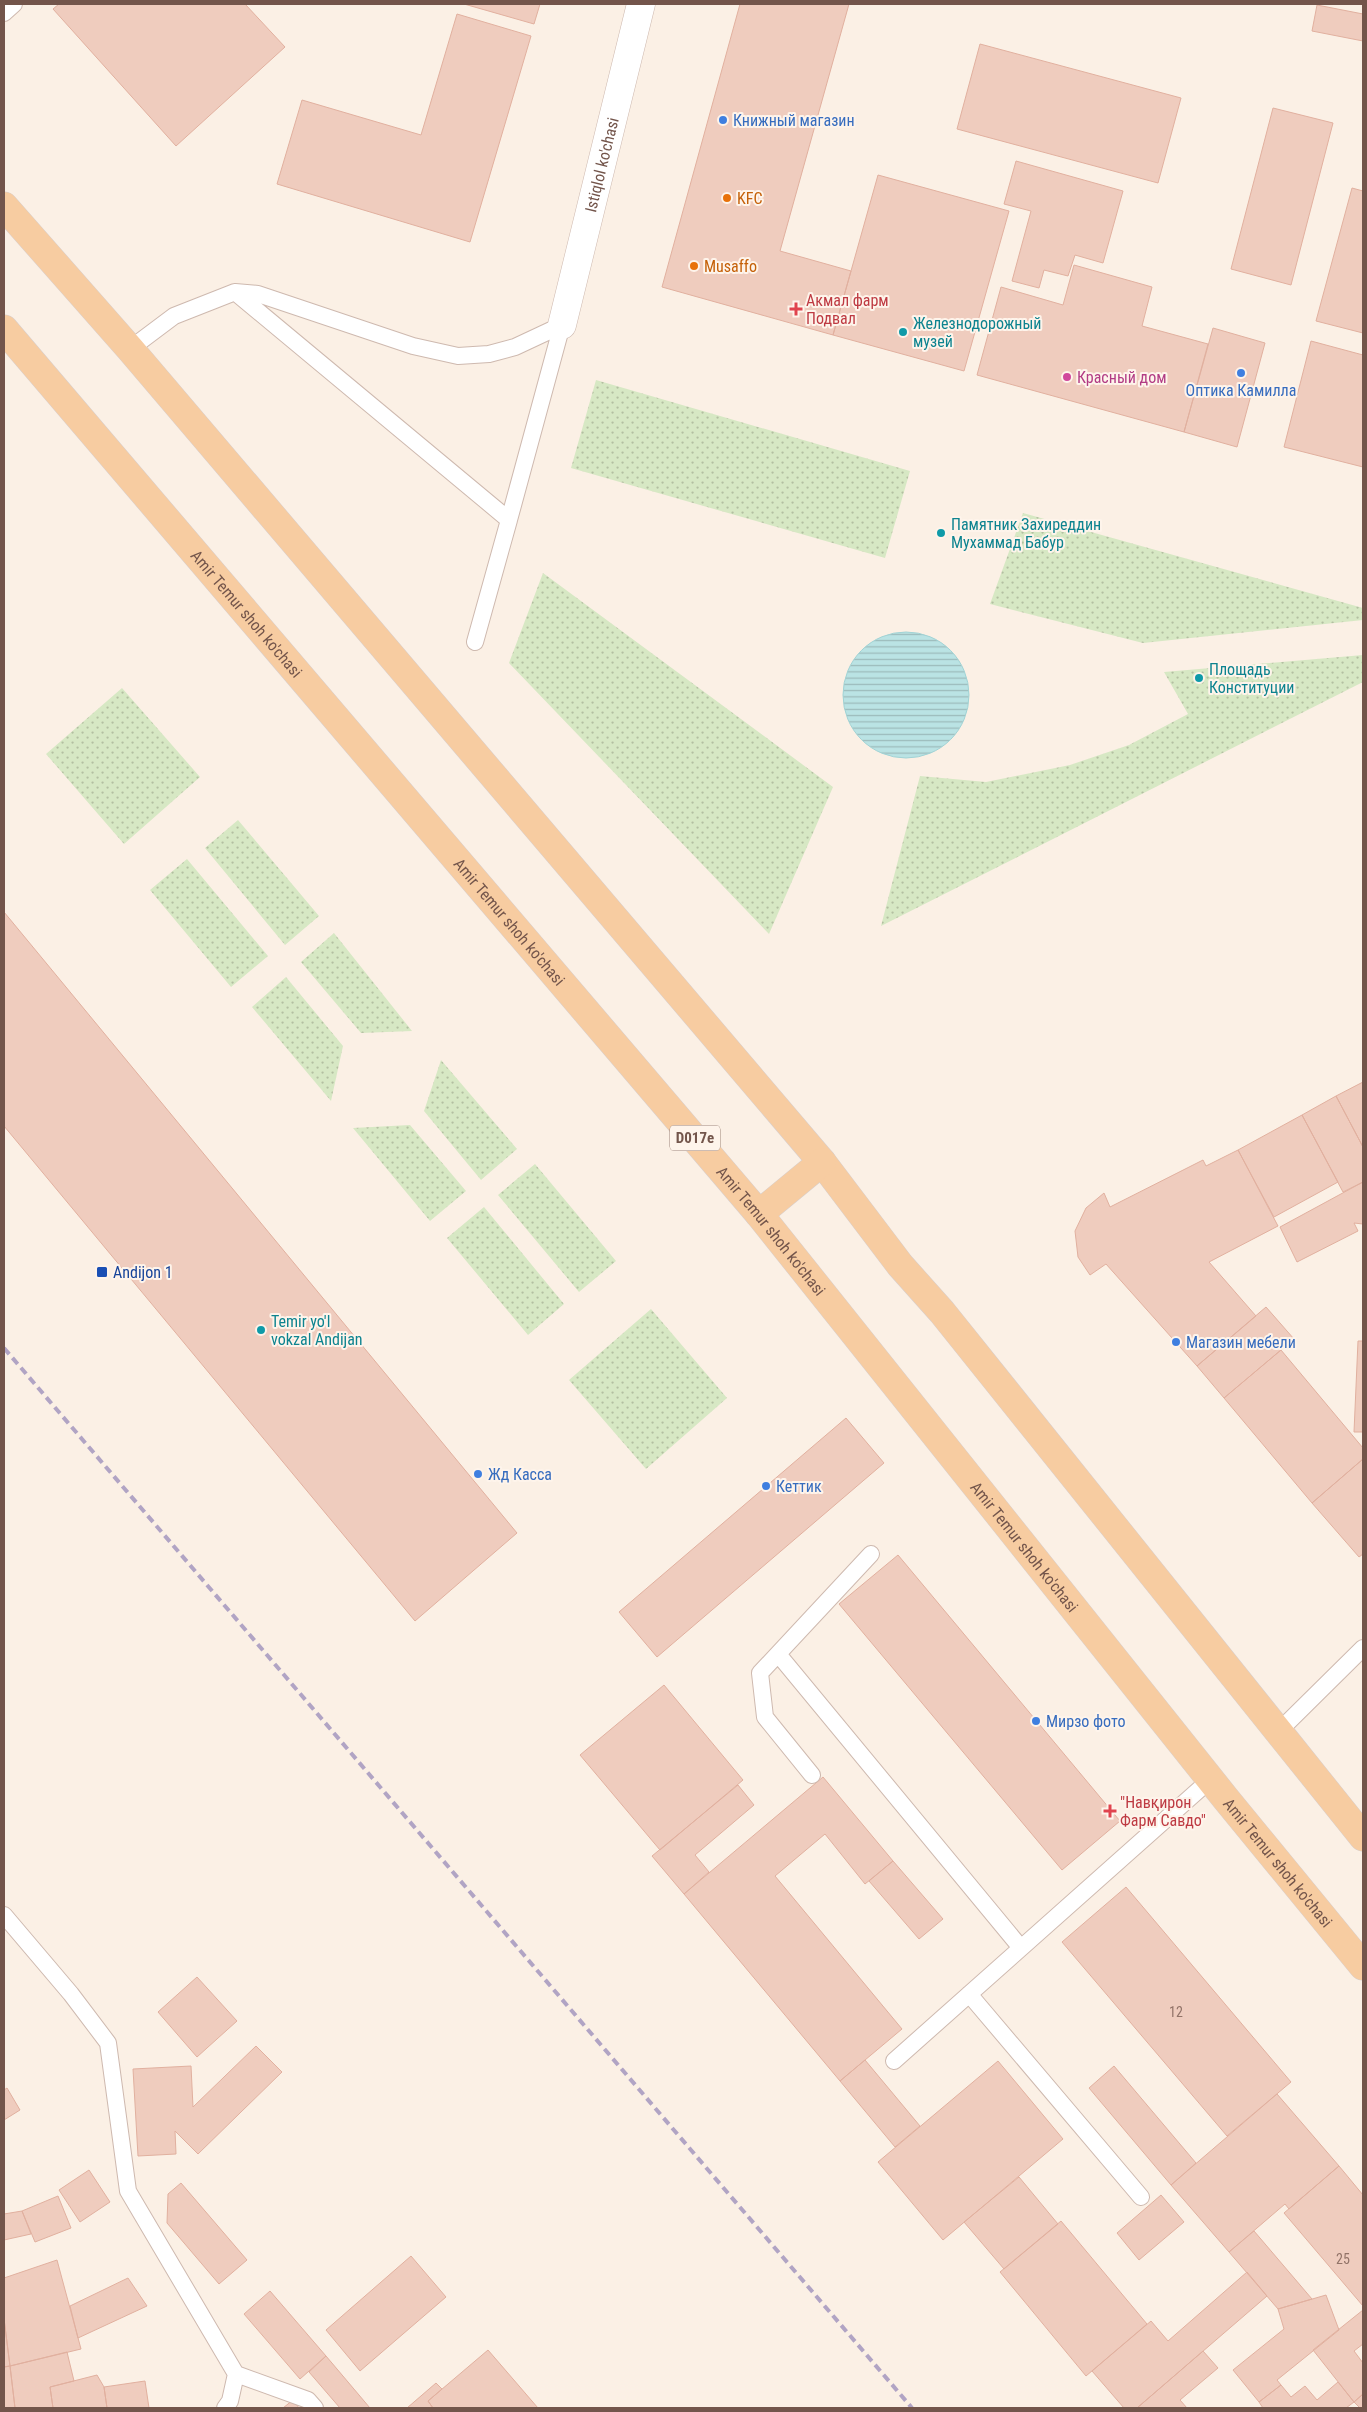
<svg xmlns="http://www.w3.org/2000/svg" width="1367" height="2412" viewBox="0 0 1367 2412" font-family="'Roboto Condensed',sans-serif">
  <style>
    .grass { fill: url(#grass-dots) }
    .water { fill: url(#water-rules); stroke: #a1d3d5 }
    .building { fill: #efccbe; stroke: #e1b09f }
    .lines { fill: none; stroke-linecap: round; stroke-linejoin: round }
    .service-casing { stroke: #ceb9af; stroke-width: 18 }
    .minor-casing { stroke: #ceb9af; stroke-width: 29 }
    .primary-casing { stroke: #d8cfcd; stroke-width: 29 }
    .service { stroke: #fff; stroke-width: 16 }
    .minor { stroke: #fff; stroke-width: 28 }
    .primary { stroke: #f7cca1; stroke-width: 28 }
    .rail { stroke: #b1a4c4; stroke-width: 4; stroke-dasharray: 8 5; stroke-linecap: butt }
    .shop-dot { fill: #3f7fe0; stroke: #fef4eb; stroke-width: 2 }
    .food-dot { fill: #e8710a; stroke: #fef4eb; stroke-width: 2 }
    .health-dot { fill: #e0444e; stroke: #fef4eb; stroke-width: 2 }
    .culture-dot { fill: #0f9aa8; stroke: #fef4eb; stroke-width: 2 }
    .hotel-dot { fill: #d1479c; stroke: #fef4eb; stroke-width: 2 }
    .transit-dot { fill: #1a4fb4; stroke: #fef4eb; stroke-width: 2 }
    .labels { text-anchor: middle; stroke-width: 4; stroke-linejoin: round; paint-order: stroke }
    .number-label { font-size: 14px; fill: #927368 }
    .shield { fill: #fef4eb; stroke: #9d857b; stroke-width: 1 }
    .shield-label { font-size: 15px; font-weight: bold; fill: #73554b }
    .shop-label { font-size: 16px; fill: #366cbe; stroke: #fef4eb; text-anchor: start }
    .street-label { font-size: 16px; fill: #73554b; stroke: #fef4eb }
    .food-label { font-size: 16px; fill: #c56008; stroke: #fef4eb; text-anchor: start }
    .health-label { font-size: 16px; fill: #be3a42; stroke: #fef4eb; text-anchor: start }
    .culture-label { font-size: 16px; fill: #0d838f; stroke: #fef4eb; text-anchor: start }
    .hotel-label { font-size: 16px; fill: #b23c85; stroke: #fef4eb; text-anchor: start }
    .transit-label { font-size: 16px; fill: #164399; stroke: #fef4eb; text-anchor: start }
  </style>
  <defs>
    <pattern id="grass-dots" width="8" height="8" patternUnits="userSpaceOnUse" patternTransform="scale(1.25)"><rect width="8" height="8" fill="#d7e8c4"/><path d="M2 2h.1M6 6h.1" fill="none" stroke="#b3bfa1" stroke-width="1.8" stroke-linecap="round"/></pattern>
    <pattern id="water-rules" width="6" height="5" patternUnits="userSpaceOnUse" patternTransform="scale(1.25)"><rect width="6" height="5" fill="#bae3e4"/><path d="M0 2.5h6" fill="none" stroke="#9cbbbb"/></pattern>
  </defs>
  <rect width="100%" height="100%" fill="#fbf0e5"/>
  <!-- grass -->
  <path class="grass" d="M 596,380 L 910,471 L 885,558 L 571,468 Z
    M 1023,513 L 1363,608 L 1363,620 L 1143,643 L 990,604 Z
    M 543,573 L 833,787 L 769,934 L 509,663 Z
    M 1363,655 L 1363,682 L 881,926 L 920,776 L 986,782 L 1070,765 L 1129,745 L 1188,714 L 1164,672 Z
    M 122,688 L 200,777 L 124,844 L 46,754 Z
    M 238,820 L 319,916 L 285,945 L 205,848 Z
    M 187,859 L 268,956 L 231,987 L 150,890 Z
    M 334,933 L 412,1031 L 361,1033 L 301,962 Z
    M 286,977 L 343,1046 L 331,1101 L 252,1007 Z
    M 441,1060 L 517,1149 L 481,1180 L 424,1111 Z
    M 410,1125 L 466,1191 L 430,1221 L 353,1128 Z
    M 535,1164 L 616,1261 L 579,1292 L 498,1195 Z
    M 484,1207 L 564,1304 L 528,1335 L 447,1238 Z
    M 651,1309 L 727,1398 L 646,1469 L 569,1380 Z"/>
  <!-- water -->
  <path class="water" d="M843 695a63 63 0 1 1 126 0a63 63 0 1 1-126 0Z"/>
  <!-- building -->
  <path class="building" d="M 59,4 L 245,4 L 285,47 L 176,146 L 53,9 Z
    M 464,4 L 540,4 L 534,24 Z
    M 740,4 L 849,4 L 780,251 L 851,271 L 833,335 L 662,287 Z
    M 1317,5 L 1363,14 L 1363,41 L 1312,31 Z
    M 457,14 L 531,36 L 470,242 L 277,184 L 302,100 L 421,135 Z
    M 980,44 L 1181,98 L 1158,183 L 957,129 Z
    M 1273,108 L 1333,123 L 1291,285 L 1231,269 Z
    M 1016,161 L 1123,191 L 1103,263 L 1075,255 L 1068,276 L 1044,270 L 1039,288 L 1012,281 L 1031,211 L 1004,204 Z
    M 878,175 L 1009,211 L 964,371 L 833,335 Z
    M 1352,188 L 1363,191 L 1363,333 L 1316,321 Z
    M 1074,265 L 1152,287 L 1142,326 L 1208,344 L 1184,432 L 977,375 L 1001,287 L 1063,305 Z
    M 1213,328 L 1265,343 L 1237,447 L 1184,432 Z
    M 1311,341 L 1363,355 L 1363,467 L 1284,447 Z
    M 4,912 L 517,1533 L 415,1621 L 4,1126 Z
    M 1363,1082 L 1363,1147 L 1336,1096 Z
    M 1336,1096 L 1363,1147 L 1363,1182 L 1343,1192 L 1302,1115 Z
    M 1302,1115 L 1338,1182 L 1274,1217 L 1238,1150 Z
    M 1238,1150 L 1278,1226 L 1209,1262 L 1256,1316 L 1197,1366 L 1106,1264 L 1090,1275 L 1078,1257 L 1075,1231 L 1086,1208 L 1104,1193 L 1110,1207 L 1203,1160 L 1206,1166 Z
    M 1363,1182 L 1363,1224 L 1354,1223 L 1358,1231 L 1297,1262 L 1280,1227 Z
    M 1266,1307 L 1294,1339 L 1224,1398 L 1197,1366 Z
    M 1358,1341 L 1363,1341 L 1363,1432 L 1354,1432 Z
    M 1281,1350 L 1363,1448 L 1363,1459 L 1312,1503 L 1224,1398 Z
    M 846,1418 L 884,1463 L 657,1657 L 619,1612 Z
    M 1363,1459 L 1363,1554 L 1359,1557 L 1312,1503 Z
    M 898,1555 L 1120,1821 L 1062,1870 L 839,1604 Z
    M 664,1685 L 743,1780 L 660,1850 L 580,1755 Z
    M 823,1777 L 893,1861 L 865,1884 L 825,1834 L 775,1876 L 902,2029 L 840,2081 L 684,1894 Z
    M 738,1785 L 754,1805 L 695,1855 L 709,1872 L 684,1894 L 652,1856 Z
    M 893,1861 L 943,1919 L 919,1939 L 869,1881 Z
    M 1126,1887 L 1291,2082 L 1227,2136 L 1062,1942 Z
    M 197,1977 L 237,2021 L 197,2057 L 158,2012 Z
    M 256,2046 L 282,2072 L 198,2154 L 175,2131 L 176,2154 L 138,2156 L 133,2069 L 191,2066 L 193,2107 Z
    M 865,2060 L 920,2126 L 895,2147 L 840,2081 Z
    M 998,2061 L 1063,2139 L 943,2240 L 878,2162 Z
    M 1114,2066 L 1196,2163 L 1171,2185 L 1089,2088 Z
    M 7,2088 L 20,2110 L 4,2120 L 4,2090 Z
    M 1277,2094 L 1339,2166 L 1289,2209 L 1285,2204 L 1229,2252 L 1171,2185 Z
    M 1339,2166 L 1363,2195 L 1363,2306 L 1284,2213 Z
    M 89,2170 L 110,2202 L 80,2222 L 59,2190 Z
    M 1019,2177 L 1058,2224 L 1004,2269 L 964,2222 Z
    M 181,2183 L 247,2260 L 219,2284 L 167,2223 L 168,2194 Z
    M 1161,2195 L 1184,2222 L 1139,2260 L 1117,2233 Z
    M 58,2196 L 71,2228 L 35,2242 L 22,2211 Z
    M 22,2211 L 31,2234 L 4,2240 L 4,2214 Z
    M 1061,2221 L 1147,2324 L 1086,2376 L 1000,2272 Z
    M 1254,2231 L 1312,2299 L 1278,2309 L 1229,2252 Z
    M 411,2256 L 446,2297 L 360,2371 L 326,2330 Z
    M 57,2260 L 81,2349 L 10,2366 L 4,2319 L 4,2278 Z
    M 1247,2272 L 1267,2296 L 1137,2408 L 1124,2408 L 1092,2371 L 1151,2321 L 1168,2341 Z
    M 128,2278 L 147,2306 L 78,2338 L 70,2306 Z
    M 270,2291 L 326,2356 L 300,2379 L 244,2314 Z
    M 1326,2295 L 1339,2330 L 1277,2380 L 1281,2385 L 1259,2402 L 1233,2370 L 1284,2329 L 1278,2309 Z
    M 1363,2310 L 1363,2344 L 1354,2351 L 1363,2363 L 1363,2394 L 1354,2402 L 1313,2350 Z
    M 4,2319 L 10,2366 L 4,2367 Z
    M 488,2350 L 538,2408 L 433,2408 L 428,2401 Z
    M 1203,2351 L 1218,2368 L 1180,2400 L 1187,2408 L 1137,2408 Z
    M 67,2352 L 74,2381 L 50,2387 L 53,2408 L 15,2408 L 10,2366 Z
    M 326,2356 L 370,2408 L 340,2408 L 309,2372 Z
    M 10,2366 L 15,2408 L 4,2408 L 4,2367 Z
    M 97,2375 L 104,2387 L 107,2408 L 53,2408 L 50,2387 Z
    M 145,2381 L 149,2408 L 107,2408 L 104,2387 Z
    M 1338,2382 L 1354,2402 L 1346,2408 L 1263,2408 L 1259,2402 L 1281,2385 L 1291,2397 L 1305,2386 L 1317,2400 Z
    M 436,2383 L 442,2389 L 428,2401 L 433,2408 L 407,2408 Z
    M 1363,2394 L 1363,2408 L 1360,2408 L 1354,2402 Z
    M 293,2400 L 299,2408 L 283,2408 Z"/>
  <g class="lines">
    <defs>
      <path id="service" d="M 4,13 L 14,4
        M 235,292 L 509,520 L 562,325
        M 130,349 L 174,316 L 235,292 L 258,294 L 413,346 L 458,356 L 489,354 L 515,347 L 562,325
        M 475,642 L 509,520
        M 778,1654 L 1021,1948
        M 1278,1732 L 1363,1648
        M 812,1775 L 765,1717 L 760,1673 L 871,1554
        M 4,1915 L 71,1994 L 108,2043 L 128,2191 L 236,2374 L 230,2401 L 225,2408
        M 969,1994 L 1141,2197
        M 894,2061 L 1211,1779
        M 236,2374 L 308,2400 L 315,2408"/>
      <g id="minor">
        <path id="s1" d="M 562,325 L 641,4"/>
      </g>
      <g id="primary">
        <path d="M 4,206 L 130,349 L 822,1162 L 900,1265 L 942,1312 L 1363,1837"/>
        <path id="s2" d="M 4,329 L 759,1214 L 1226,1799 L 1363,1966"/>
        <path d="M 759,1214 L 822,1162"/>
      </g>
    </defs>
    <!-- service casing -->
    <use href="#service" class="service-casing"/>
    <!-- minor casing -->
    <use href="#minor" class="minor-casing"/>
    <!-- primary casing -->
    <use href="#primary" class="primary-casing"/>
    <!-- service -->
    <use href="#service" class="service"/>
    <!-- minor -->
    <use href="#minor" class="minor"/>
    <!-- primary -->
    <use href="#primary" class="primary"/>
    <!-- rail -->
    <path class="rail" d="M 4,1348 L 912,2408"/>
  </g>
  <!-- markers -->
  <g class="shop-dot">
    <circle cx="723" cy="120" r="5"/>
    <circle cx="1241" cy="373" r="5"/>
    <circle cx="1176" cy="1342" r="5"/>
    <circle cx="478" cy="1474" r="5"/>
    <circle cx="766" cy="1486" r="5"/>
    <circle cx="1036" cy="1721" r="5"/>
  </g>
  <g class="food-dot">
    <circle cx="727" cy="198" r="5"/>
    <circle cx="694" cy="266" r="5"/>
  </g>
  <g class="health-dot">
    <path d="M793.5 301.5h5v5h5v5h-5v5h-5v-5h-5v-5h5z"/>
    <path d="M1107.5 1803.5h5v5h5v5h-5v5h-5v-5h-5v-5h5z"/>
  </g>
  <g class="culture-dot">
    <circle cx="903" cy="332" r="5"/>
    <circle cx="941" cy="533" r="5"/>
    <circle cx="1199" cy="678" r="5"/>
    <circle cx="261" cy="1330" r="5"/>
  </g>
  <circle class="hotel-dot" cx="1067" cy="377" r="5"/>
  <rect class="transit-dot" x="96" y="1266" width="12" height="12" rx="2.5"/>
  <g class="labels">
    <!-- number labels -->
    <g class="number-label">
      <text x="1176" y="2017">12</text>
      <text x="1343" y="2264">25</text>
    </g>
    <!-- shield labels -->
    <rect class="shield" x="670" y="1125.5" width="50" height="25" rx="4"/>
    <g class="shield-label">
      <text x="695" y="1143">D017e</text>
    </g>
    <!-- shop labels -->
    <g class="shop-label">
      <text x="733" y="126">Книжный магазин</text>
      <text x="1241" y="396" text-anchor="middle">Оптика Камилла</text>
      <text x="1186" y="1348">Магазин мебели</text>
      <text x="488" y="1480">Жд Касса</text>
      <text x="776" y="1492">Кеттик</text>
      <text x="1046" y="1727">Мирзо фото</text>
    </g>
    <!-- street labels -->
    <g class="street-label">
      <text dy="6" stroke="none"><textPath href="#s1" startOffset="165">Istiqlol ko'chasi</textPath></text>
      <text dy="6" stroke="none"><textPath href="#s2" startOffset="374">Amir Temur shoh ko'chasi</textPath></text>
      <text dy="6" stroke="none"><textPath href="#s2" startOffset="779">Amir Temur shoh ko'chasi</textPath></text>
      <text dy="6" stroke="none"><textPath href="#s2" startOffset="1184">Amir Temur shoh ko'chasi</textPath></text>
      <text dy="6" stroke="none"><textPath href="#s2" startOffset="1589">Amir Temur shoh ko'chasi</textPath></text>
      <text dy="6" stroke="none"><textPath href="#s2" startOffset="1994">Amir Temur shoh ko'chasi</textPath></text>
    </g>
    <!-- food labels -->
    <g class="food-label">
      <text x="737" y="204">KFC</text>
      <text x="704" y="272">Musaffo</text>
    </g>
    <!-- health labels -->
    <g class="health-label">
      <text x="806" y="306">Акмал фарм<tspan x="806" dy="18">Подвал</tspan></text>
      <text x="1120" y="1808">"Навқирон<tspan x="1120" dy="18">Фарм Савдо"</tspan></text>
    </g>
    <!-- culture labels -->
    <g class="culture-label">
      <text x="913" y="329">Железнодорожный<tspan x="913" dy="18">музей</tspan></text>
      <text x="951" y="530">Памятник Захиреддин<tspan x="951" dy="18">Мухаммад Бабур</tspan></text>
      <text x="1209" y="675">Площадь<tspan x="1209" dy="18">Конституции</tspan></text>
      <text x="271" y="1327">Temir yo'l<tspan x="271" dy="18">vokzal Andijan</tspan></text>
    </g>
    <!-- hotel labels -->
    <g class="hotel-label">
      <text x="1077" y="383">Красный дом</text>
    </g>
    <!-- transit labels -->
    <g class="transit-label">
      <text x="113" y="1278">Andijon 1</text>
    </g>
  </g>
  <!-- border -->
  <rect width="1367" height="2412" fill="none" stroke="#73554b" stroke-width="10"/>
</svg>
